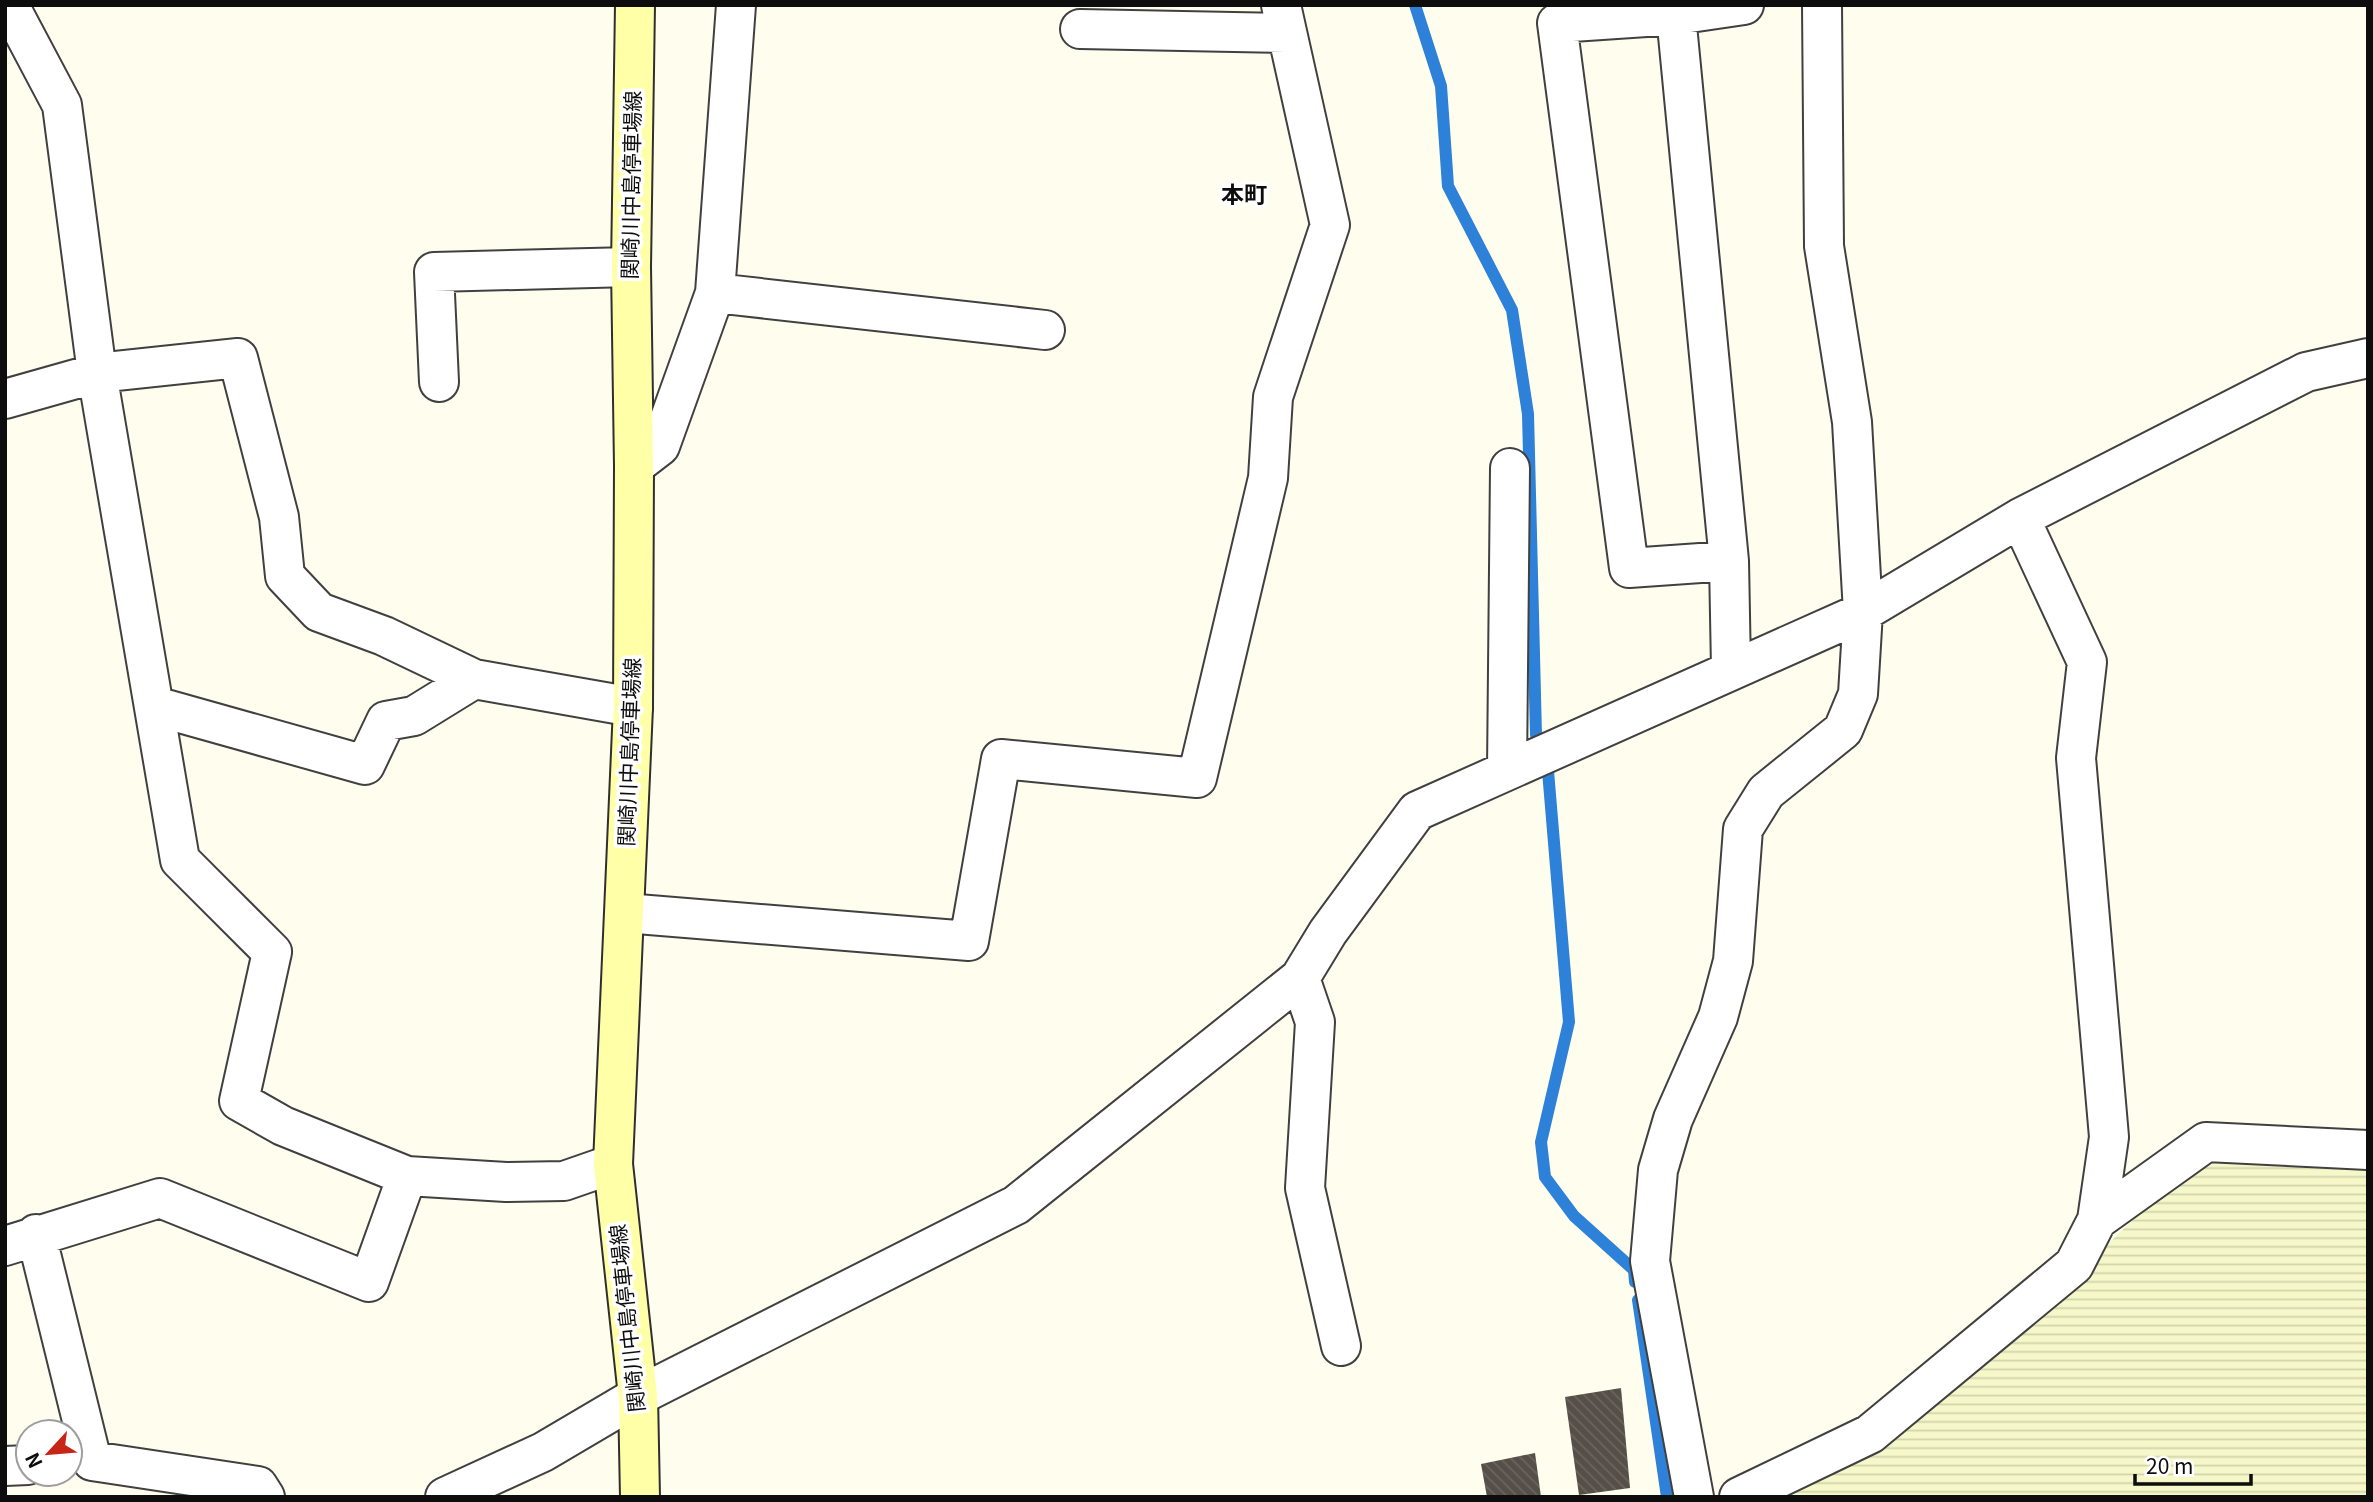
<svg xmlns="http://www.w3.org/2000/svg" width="2373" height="1502" viewBox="0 0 2373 1502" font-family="Georgia,'Noto Sans JP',serif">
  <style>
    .farmland { fill: url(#farmland-rules) }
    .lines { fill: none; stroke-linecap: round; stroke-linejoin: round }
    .stream { stroke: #2d81d8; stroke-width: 12 }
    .building { fill: url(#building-back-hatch) }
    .minor-casing { stroke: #404040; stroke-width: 42 }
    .secondary-casing { stroke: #2f2f2f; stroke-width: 42 }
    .minor { stroke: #fff; stroke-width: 38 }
    .secondary { stroke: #ffffa8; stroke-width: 38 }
    .labels { text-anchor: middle; stroke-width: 7; stroke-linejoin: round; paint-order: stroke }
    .street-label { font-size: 21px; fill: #0d0d0d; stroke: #fff }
    .neighbourhood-label { font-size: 23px; font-weight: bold; fill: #0d0d0d; stroke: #fff }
  </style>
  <defs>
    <pattern id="farmland-rules" width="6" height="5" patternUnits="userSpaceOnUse" patternTransform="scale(1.75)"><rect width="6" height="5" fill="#f6f8ca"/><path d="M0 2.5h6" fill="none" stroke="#d2d3ac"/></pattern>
    <pattern id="building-back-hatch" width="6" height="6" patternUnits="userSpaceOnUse" patternTransform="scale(1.75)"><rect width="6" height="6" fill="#564f48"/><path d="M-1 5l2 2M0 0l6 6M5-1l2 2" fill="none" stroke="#69645e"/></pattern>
  </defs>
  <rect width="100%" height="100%" fill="#fffded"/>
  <!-- farmland -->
  <path class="farmland" d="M 2226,1144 L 2304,1168 L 2368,1170 L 2368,1497 L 1761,1497 L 1932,1409 L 2180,1176 Z"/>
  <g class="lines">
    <!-- stream -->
    <path class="stream" d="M 1415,5 L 1441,86 L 1448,186 L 1512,310 L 1528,414 L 1536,735
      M 1548,771 L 1569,1022 L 1541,1142 L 1545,1177 L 1574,1216 L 1634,1270 L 1635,1282
      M 1638,1300 L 1667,1497"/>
  </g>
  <!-- building -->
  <path class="building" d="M 1621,1388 L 1630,1488 L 1579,1495 L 1565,1397 Z
    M 1535,1453 L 1541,1497 L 1487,1497 L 1481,1464 Z"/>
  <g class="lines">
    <defs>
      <path id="minor" d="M 9,5 L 62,105 L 97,373 L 180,860 L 272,952 L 239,1101 L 283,1126 L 407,1176 L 506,1182 L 564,1181 L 613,1164
        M 1676,15 L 1557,23 L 1629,568 L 1729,561
        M 1080,29 L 1285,33
        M 715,293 L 1045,330
        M 439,382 L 434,272 L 631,267
        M 5,399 L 97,373 L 238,358 L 279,517 L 285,576 L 319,612 L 384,636 L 474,679 L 633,707
        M 634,466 L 660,446 L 715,293 L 736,5
        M 1731,669 L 1729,561 L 1676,15 L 1744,5
        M 155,706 L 365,765 L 386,721 L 414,716 L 474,679
        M 1507,770 L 1510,468
        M 625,913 L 969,941 L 1001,759 L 1197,778 L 1268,478 L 1273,397 L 1330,225 L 1281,5
        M 1300,978 L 1315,1022 L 1305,1188 L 1341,1346
        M 2097,1220 L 2206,1142 L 2368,1150
        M 36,1234 L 92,1461 L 258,1486 L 265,1497
        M 5,1246 L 160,1198 L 369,1282 L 407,1176
        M 5,1466 L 28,1465
        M 445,1497 L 543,1452 L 638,1396 L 1016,1205 L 1300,978 L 1328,932 L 1417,811 L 1863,612 L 2020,518 L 2306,372 L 2368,358
        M 1694,1497 L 1650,1261 L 1658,1170 L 1673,1119 L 1718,1017 L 1733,961 L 1743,829 L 1766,792 L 1843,730 L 1858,694 L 1863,612 L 1852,422 L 1824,246 L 1822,5
        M 1739,1497 L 1870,1434 L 2074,1265 L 2097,1220 L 2109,1137 L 2076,758 L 2087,662 L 2020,518"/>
      <path id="secondary" d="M 635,5 L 631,267 L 634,466 L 633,707 L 613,1164 L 638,1396 L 640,1497"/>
    </defs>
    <!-- minor casing -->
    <use href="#minor" class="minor-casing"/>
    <!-- secondary casing -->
    <use href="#secondary" class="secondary-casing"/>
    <!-- minor -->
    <use href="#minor" class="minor"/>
    <!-- secondary -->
    <use href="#secondary" class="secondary"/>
  </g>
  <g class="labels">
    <!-- street labels -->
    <g class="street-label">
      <text transform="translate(632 185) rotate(-89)" y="7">関崎川中島停車場線</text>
      <text transform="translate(630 752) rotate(-88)" y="7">関崎川中島停車場線</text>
      <text transform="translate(628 1318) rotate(-96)" y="7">関崎川中島停車場線</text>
    </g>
    <!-- neighbourhood labels -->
    <g class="neighbourhood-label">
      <text x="1244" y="203">本町</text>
    </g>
  </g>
  <!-- border -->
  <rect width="2373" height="1502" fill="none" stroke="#0d0d0d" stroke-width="14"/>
  <!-- north arrow -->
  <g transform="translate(49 1453) rotate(244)"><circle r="33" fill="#ffffff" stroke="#9e9e9e" stroke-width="2"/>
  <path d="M0-5L12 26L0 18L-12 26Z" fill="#c82519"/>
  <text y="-10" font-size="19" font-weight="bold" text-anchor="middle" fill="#0d0d0d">N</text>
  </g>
  <!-- scale -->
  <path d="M2135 1474v10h116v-10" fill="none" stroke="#0d0d0d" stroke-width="3.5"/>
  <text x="2146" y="1474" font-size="21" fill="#0d0d0d" stroke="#ffffff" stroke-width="5" paint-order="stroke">20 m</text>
</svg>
